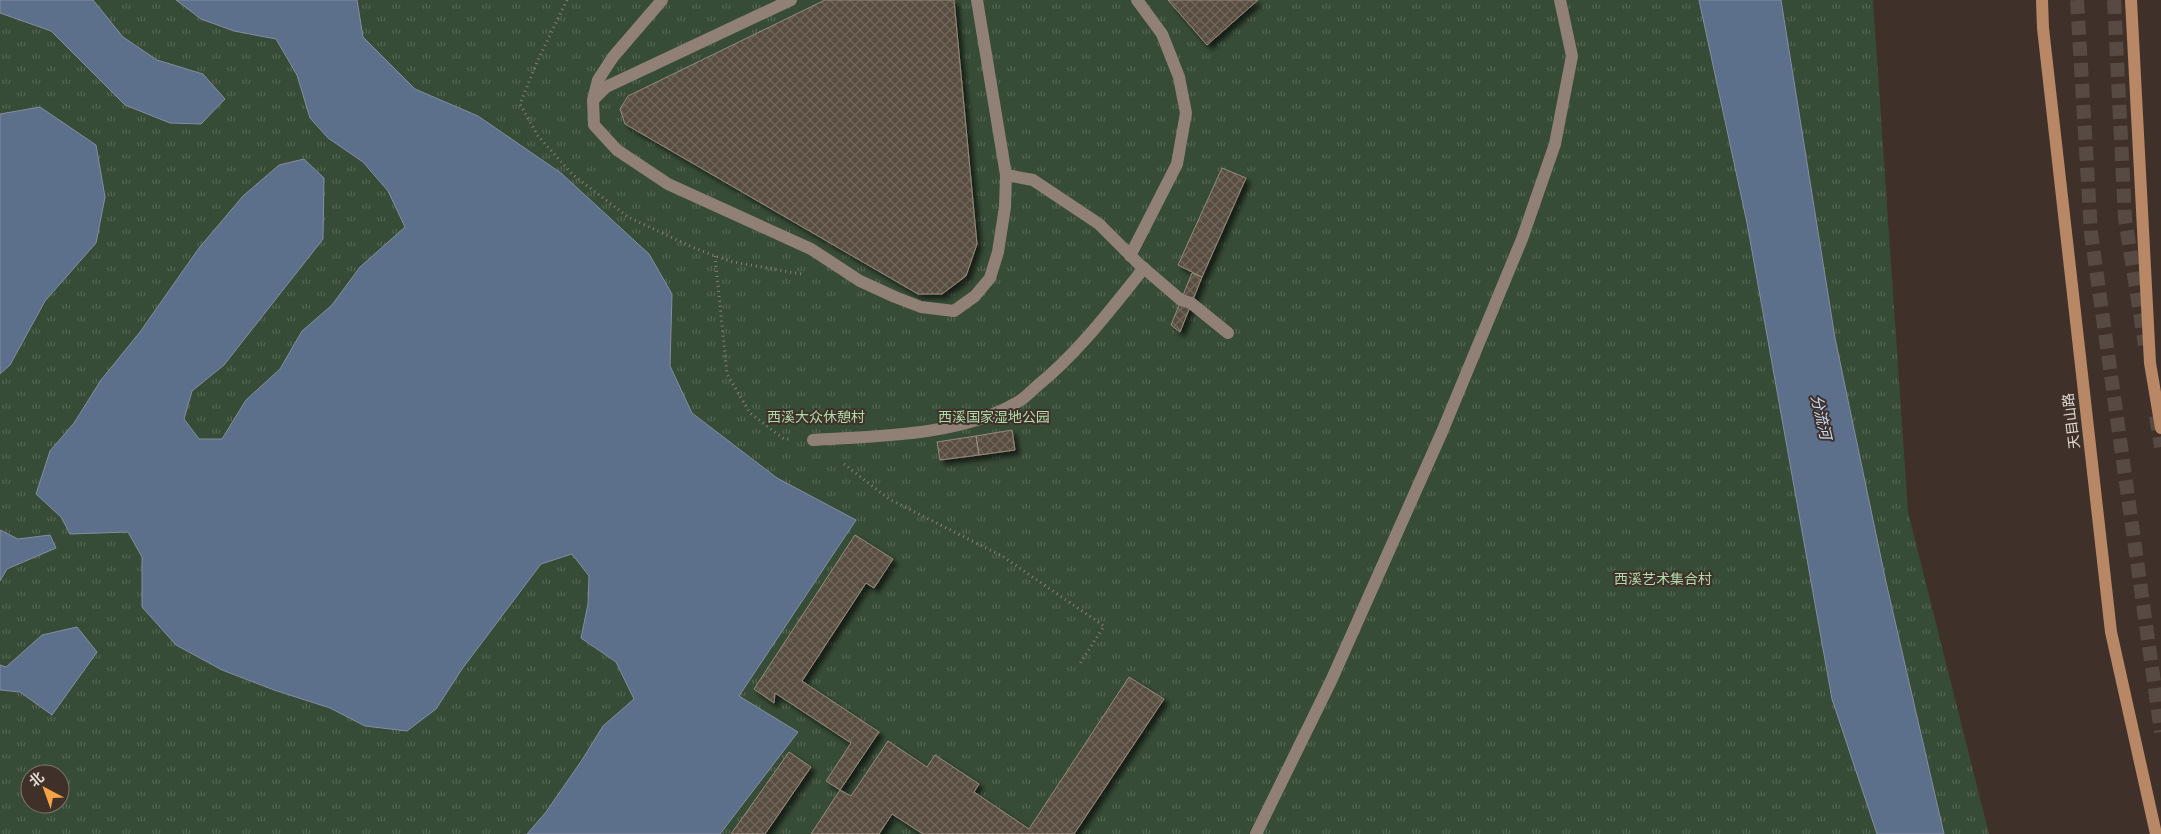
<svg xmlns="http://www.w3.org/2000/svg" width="2161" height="834" viewBox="0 0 2161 834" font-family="'Open Sans','Noto Sans SC',sans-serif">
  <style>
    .park { fill: url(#park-tufts); fill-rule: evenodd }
    .water { fill: #5c6f8b; stroke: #848ea0 }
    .pier { fill: #3f3129 }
    .building { fill: url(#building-cross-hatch); stroke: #968a7c; filter: url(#shadow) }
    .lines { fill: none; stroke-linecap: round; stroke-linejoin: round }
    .trunk-tunnel { stroke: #574a42; stroke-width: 14; stroke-dasharray: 14 7; stroke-linecap: butt }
    .path { stroke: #8a7e77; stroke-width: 3; stroke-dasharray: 1 4; stroke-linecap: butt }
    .service { stroke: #918076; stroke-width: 12 }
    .pedestrian { stroke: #918076; stroke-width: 12 }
    .minor { stroke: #918076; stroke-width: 12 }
    .primary { stroke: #b78766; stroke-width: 12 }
    .labels { text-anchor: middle; stroke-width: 4; stroke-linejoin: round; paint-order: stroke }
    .park-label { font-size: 14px; fill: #afdcad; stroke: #3f3129 }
    .street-label { font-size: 14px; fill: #e1d8d2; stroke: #3f3129 }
    .water-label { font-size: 15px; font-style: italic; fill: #c7dbfa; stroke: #3f3129 }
  </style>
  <defs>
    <pattern id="park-tufts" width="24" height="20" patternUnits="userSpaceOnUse" patternTransform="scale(1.25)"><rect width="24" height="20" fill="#374c36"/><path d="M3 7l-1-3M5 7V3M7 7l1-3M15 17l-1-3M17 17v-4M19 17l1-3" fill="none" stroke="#546552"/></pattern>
    <pattern id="building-cross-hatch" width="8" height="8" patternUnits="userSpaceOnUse" patternTransform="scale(1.25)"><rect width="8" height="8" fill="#594e41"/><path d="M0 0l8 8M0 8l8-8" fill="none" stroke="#71675c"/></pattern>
    <filter id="shadow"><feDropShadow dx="4.5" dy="4.5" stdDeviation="2.5" flood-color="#0009"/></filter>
  </defs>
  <rect width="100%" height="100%" fill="#3f3129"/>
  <!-- park -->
  <path class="park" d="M 0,0 L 1873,0 L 1908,512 L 1989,834 L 0,834 ZM 30,774 L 60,774 L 60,804 L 30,804 Z"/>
  <!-- water -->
  <path class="water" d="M 0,0 L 93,0 L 123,37 L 157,60 L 203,74 L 225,99 L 201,124 L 170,123 L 125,105 L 51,31 L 0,13 Z
    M 176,0 L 357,0 L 363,37 L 415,89 L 478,116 L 561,173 L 649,254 L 672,294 L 670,366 L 692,413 L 777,478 L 856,520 L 739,696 L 798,732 L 720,834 L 527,834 L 546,812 L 582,760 L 603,726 L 634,699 L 616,662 L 581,638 L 588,604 L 589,576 L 572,554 L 541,564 L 462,669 L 436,709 L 407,731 L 365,726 L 330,708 L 274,690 L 222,670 L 176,645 L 142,607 L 142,557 L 128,532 L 70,534 L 61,517 L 36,494 L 50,451 L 74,423 L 101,380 L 140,332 L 199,248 L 243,196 L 279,165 L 304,159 L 324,178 L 323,239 L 224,365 L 192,391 L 184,419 L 199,439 L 222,439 L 246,400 L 280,369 L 302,331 L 332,305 L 360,267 L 405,227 L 388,191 L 363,162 L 328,138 L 310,118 L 297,75 L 276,39 L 234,31 L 201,19 Z
    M 1699,0 L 1781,0 L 1835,338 L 1886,582 L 1944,834 L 1877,834 L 1832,699 L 1747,223 Z
    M 40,107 L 96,145 L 105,197 L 96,243 L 45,301 L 10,365 L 0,374 L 0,114 Z
    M 0,530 L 18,539 L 50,535 L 56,548 L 7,569 L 0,581 Z
    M 77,627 L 97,652 L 52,715 L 20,692 L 0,690 L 0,665 L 6,667 L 42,635 Z"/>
  <!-- pier -->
  <path class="pier" d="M 2097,0 L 2161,0 L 2161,64 L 2098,2 Z"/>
  <!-- building -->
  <path class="building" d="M 825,0 L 954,0 L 977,244 L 966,276 L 942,294 L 918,294 L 625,124 L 620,109 L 628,96 Z
    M 1168,0 L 1258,0 L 1207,45 Z
    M 1222,168 L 1246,178 L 1202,277 L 1178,265 Z
    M 1192,273 L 1202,277 L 1180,332 L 1171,325 Z
    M 1012,430 L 1015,450 L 979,455 L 976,436 Z
    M 976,436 L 979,455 L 940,460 L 937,442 Z
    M 855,535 L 893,559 L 874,588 L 866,583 L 802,681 L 879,732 L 840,790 L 826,781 L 851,743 L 775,693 L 774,703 L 754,689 Z
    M 1129,677 L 1164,699 L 1074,834 L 923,834 L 892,814 L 879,834 L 811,834 L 840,790 L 851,796 L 888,741 L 927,767 L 935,755 L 979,784 L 974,792 L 1029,829 Z
    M 789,752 L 811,767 L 765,834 L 731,834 Z"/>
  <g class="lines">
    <!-- trunk-tunnel -->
    <path class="trunk-tunnel" d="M 2077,0 L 2091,233 L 2161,732
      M 2114,0 L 2125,218 L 2145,345
      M 2156,416 L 2161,447"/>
    <!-- path -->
    <path class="path" d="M 567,0 L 537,62 L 520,104 L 538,136 L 573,175 L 628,217 L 692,247 L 715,256 L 733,262 L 801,274
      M 715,256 L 727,374 L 750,413 L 784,439 L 790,439
      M 844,464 L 889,499 L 1002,556 L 1104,626 L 1079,665"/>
    <!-- service -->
    <path class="service" d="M 662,0 L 613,57 L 598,80 L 593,100 L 594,125 L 617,150 L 668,184 L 811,249 L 860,281 L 895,297 L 921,307 L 954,311 L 975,296 L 990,278 L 998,252 L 1005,207 L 1006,175 L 977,0
      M 593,100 L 606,87 L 791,0
      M 1006,175 L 1033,180 L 1099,224 L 1139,264 L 1181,300 L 1191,303 L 1228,333
      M 1130,256 L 1177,164 L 1186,113 L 1179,77 L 1162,34 L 1137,0"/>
    <!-- pedestrian -->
    <path class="pedestrian" d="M 813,440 C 876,436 961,436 1016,403 C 1024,399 1030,392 1037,386 C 1078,353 1111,309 1144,268"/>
    <!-- minor -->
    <path class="minor" d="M 1256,834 L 1331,681 L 1442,432 L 1522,239 L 1555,144 L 1572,56 L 1560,0"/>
    <!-- primary -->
    <path class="primary" d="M 2042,0 L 2043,28 L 2111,632 L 2156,834
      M 2131,0 L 2150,363 L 2161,428"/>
  </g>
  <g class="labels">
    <!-- park labels -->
    <g class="park-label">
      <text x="816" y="422">西溪大众休憩村</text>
      <text x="994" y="422">西溪国家湿地公园</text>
      <text x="1663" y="584">西溪艺术集合村</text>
    </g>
    <!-- street labels -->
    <g class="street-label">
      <text transform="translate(2071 421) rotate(-97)" y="5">天目山路</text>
    </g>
    <!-- water labels -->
    <g class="water-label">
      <text transform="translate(1821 417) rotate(77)" y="5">分流河</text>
    </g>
  </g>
  <!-- north arrow -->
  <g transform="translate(45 789) rotate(319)"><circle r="24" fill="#3f3129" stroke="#80746d"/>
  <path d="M0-4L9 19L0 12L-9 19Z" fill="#f5a345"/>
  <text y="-8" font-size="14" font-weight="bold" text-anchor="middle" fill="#e1d8d2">北</text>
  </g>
</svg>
